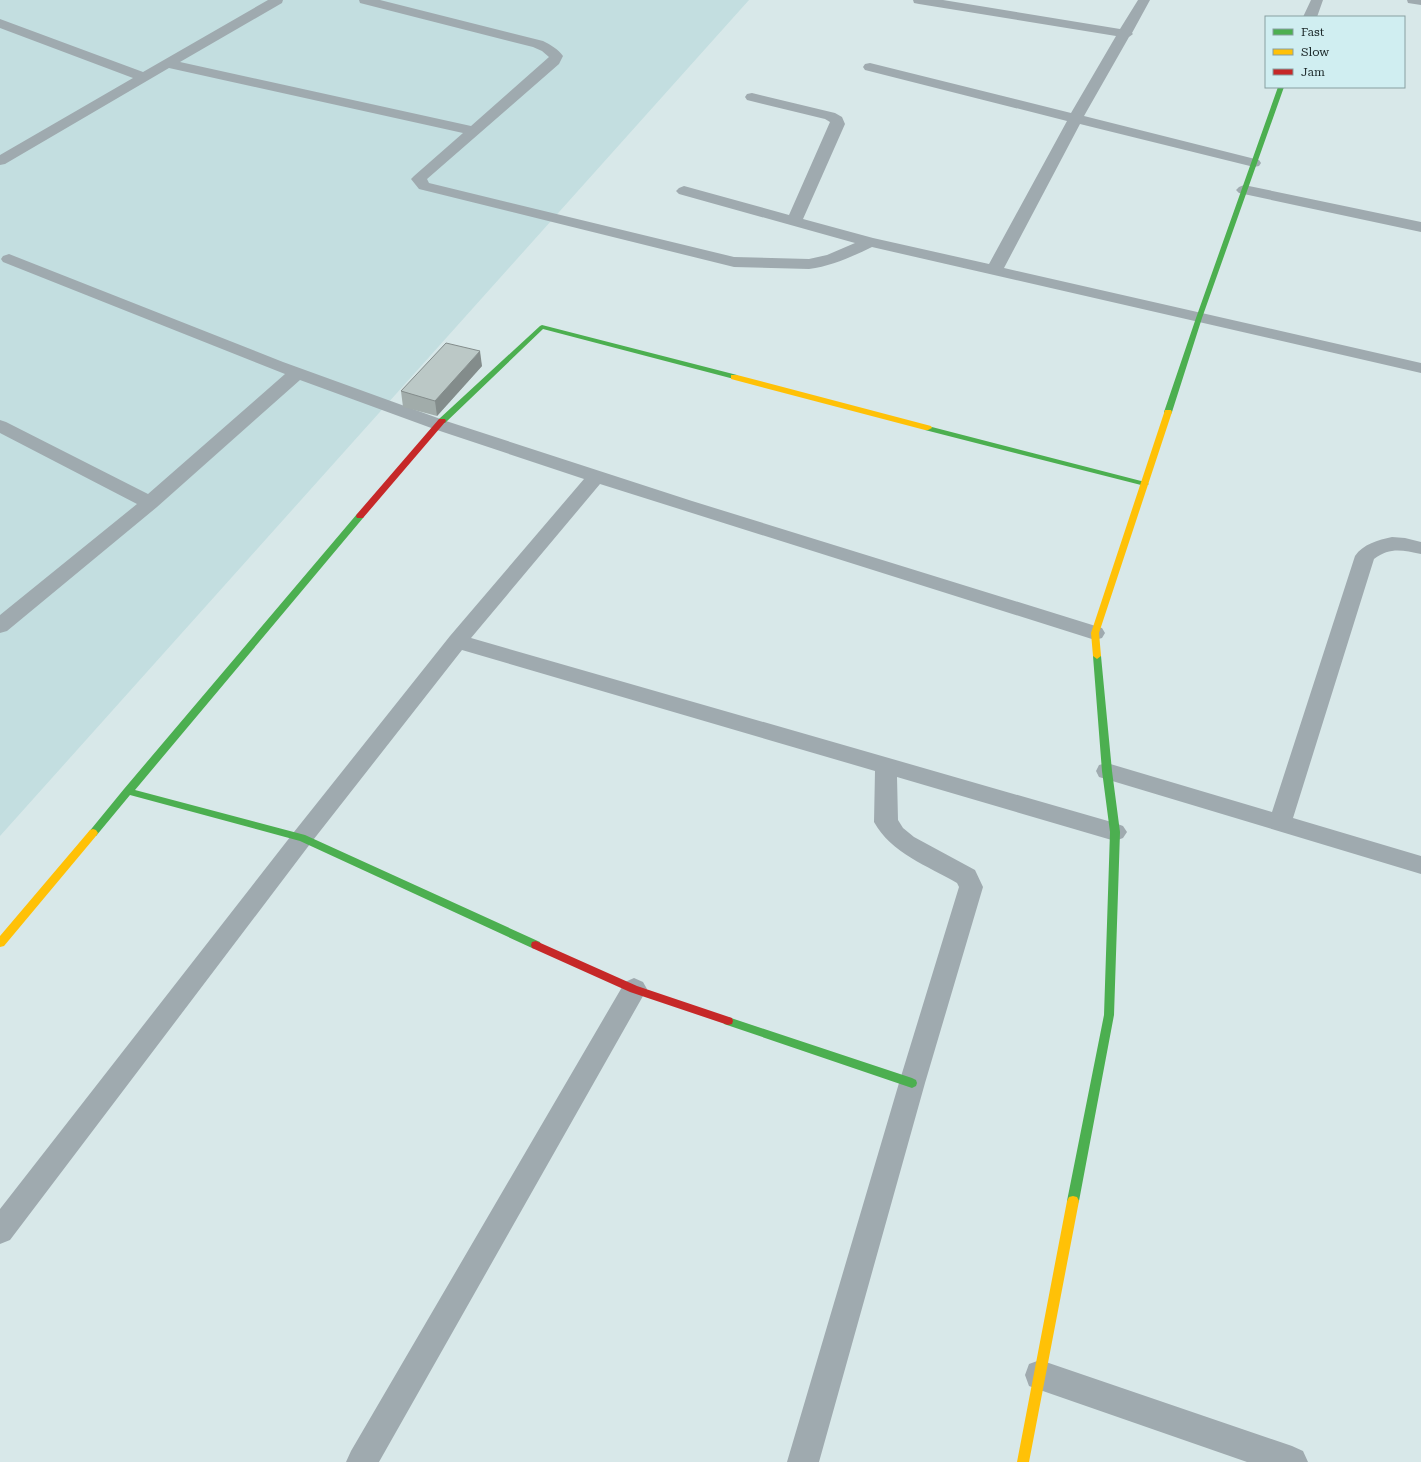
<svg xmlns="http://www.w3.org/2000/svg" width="1421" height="1462" viewBox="0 0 1421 1462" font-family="'Roboto Serif',serif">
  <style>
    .built { fill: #c3dee0 }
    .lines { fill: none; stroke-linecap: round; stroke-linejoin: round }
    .street { fill: #9faaaf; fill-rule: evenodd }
    .fast { fill: #4caf50; fill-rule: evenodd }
    .slow { fill: #ffc107; fill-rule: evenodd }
    .jam { fill: #c62828; fill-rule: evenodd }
    .wall { fill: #a1acaa }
    .shaded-wall { fill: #838c8b }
    .building { fill: #bbc8c6; stroke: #838c8b }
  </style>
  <rect width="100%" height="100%" fill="#d8e8e9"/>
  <!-- built -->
  <path class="built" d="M 0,0 L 749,0 L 0,836 Z"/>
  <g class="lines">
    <!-- street -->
    <path class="street" d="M 268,0 L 283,0 L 282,3 L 180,62 L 471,126 L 549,57 L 542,51 L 533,47 L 360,3 L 359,0 L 380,0 L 543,41 C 551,45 558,49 563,56 L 559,64 L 427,179 L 429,183 L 734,257 L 809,259 L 827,255 L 855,243 L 679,194 L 676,191 L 679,188 L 684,186 L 789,215 L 830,122 L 825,119 L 747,100 L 745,97 L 747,94 L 752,93 L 835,113 L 842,117 L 845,124 L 803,219 L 873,238 L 989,264 L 1067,121 L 865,70 L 863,67 L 865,64 L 870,63 L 1071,113 L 1116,36 L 919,4 L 914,3 L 913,0 L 943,0 L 1120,29 L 1138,0 L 1150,0 L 1132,33 L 1133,34 L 1129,37 L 1084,116 L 1259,160 L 1261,163 L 1259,166 L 1254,167 L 1080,124 L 1004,268 L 1421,363 L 1421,373 L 872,247 C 851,257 832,266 809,269 L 734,267 L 419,189 L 411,179 L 414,176 L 463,133 L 169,68 L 5,164 L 0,165 L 0,155 L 133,78 L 0,28 L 0,19 L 143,72 Z
      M 1311,0 L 1323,0 L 1317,17 L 1303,17 Z
      M 1407,0 L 1421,0 L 1421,5 L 1408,3 Z
      M 1244,185 L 1421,222 L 1421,232 L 1239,193 L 1236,190 L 1239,187 Z
      M 9,254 L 283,362 L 446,421 L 692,501 L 1102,628 L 1105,633 L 1102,638 L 1095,640 L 600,484 L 471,638 L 1115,823 L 1123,826 L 1127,832 L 1123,838 L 1115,841 L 897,777 L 898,820 L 903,828 L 914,837 L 975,870 L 983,887 L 925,1083 L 819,1462 L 787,1462 L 899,1083 L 959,887 L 957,883 C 928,866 891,853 874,822 L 875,771 L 462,650 L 310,844 L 10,1240 L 0,1244 L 0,1209 L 294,832 L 450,636 L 584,479 L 434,429 L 300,380 L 157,507 L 7,631 L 0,633 L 0,615 L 137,504 L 0,433 L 0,420 L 6,422 L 148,494 L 285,374 L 3,262 L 1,259 L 3,256 Z
      M 1392,537 L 1405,538 L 1421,542 L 1421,554 C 1402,550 1390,547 1374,559 L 1293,818 L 1421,856 L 1421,874 L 1099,777 L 1096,771 L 1099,765 L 1107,763 L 1272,812 L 1355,556 C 1363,544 1378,540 1392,537 Z
      M 634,978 L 643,982 L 647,989 L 643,996 L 379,1462 L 346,1462 L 351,1451 L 625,982 Z
      M 1040,1360 L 1292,1446 L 1303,1451 L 1308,1462 L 1247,1462 L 1040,1390 L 1029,1386 L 1025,1375 L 1029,1364 Z"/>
    <!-- fast -->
    <path class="fast" d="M 1278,87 L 1284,87 L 1202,318 L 1172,412 L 1171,414 L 1165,414 L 1164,412 L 1196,318 Z
      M 542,325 L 737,375 L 738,377 L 734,379 L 543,329 L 445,423 L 439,423 L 439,419 L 540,326 Z
      M 925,426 L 928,426 L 1145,482 L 1149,484 L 1145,486 L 925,430 Z
      M 360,513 L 363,514 L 364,516 L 363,518 L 135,790 L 305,835 L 540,942 L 541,945 L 540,948 L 536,949 L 532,948 L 300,841 L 130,795 L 96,836 L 90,836 L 88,833 L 124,789 L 357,514 Z
      M 1097,653 L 1101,656 L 1112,771 L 1120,832 L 1114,1015 L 1079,1201 L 1077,1205 L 1073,1206 L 1069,1205 L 1067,1201 L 1104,1015 L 1110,832 L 1102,771 L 1093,656 Z
      M 728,1017 L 912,1078 L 916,1080 L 917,1083 L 916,1086 L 912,1088 L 724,1024 L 723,1021 L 724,1018 Z"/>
    <!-- slow -->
    <path class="slow" d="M 731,375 L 737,375 L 931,426 L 932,428 L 928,430 L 925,430 L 731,379 Z
      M 1165,410 L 1171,410 L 1172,412 L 1099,633 L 1101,656 L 1097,659 L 1093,656 L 1091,633 Z
      M 93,829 L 96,830 L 98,833 L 96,836 L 4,946 L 0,947 L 0,936 L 90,830 Z
      M 1073,1196 L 1077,1197 L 1079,1201 L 1029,1462 L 1017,1462 L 1067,1201 L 1069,1197 Z"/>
    <!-- jam -->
    <path class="jam" d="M 439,419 L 445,419 L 446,421 L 363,518 L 357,518 L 356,516 L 357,514 Z
      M 536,941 L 637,986 L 732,1018 L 733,1021 L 732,1024 L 728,1025 L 630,992 L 532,948 L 531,945 L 532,942 Z"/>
  </g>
  <!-- wall -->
  <path class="wall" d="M 482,366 L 437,416 L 403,407 L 401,391 Z"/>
  <!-- shaded-wall -->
  <path class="shaded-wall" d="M 480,351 L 482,366 L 437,416 L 435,401 Z"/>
  <!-- building -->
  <path class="building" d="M 446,343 L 480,351 L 435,401 L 401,391 Z"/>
  <!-- legend -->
  <rect x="1265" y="16" width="140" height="72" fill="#d0eef1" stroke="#889fa1"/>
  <rect x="1273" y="29" width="20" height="6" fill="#4caf50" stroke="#889fa1"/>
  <text x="1301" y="36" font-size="12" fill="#1c2829">Fast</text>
  <rect x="1273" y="49" width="20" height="6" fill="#ffc107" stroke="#889fa1"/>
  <text x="1301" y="56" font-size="12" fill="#1c2829">Slow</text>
  <rect x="1273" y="69" width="20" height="6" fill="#c62828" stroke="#889fa1"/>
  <text x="1301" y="76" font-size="12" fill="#1c2829">Jam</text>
</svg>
